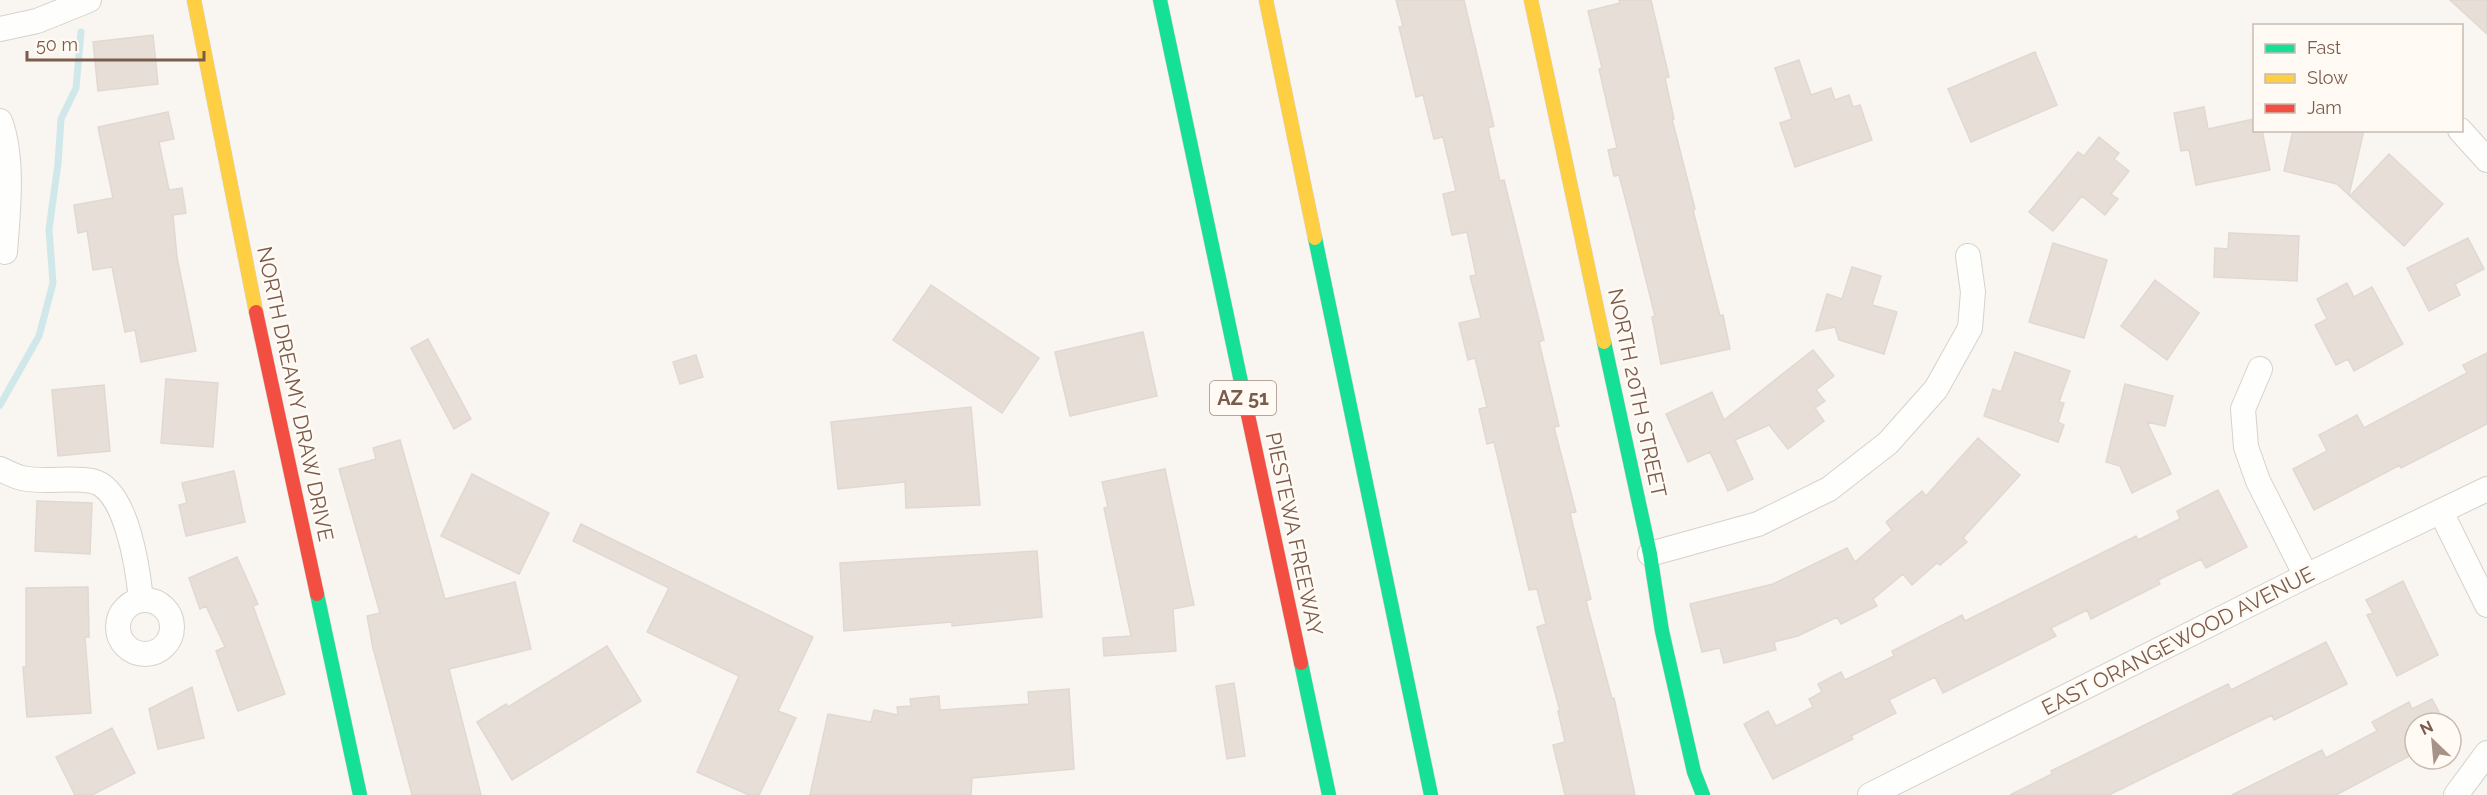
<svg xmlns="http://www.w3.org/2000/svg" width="2487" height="795" viewBox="0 0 2487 795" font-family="Raleway,sans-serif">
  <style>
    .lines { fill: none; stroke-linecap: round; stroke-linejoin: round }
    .stream { stroke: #d0e8ea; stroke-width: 7 }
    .building { fill: #e6ded7; stroke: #e2d8d2; stroke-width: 1.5 }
    .street-casing { stroke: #d7d1cb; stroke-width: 26 }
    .fast-casing { stroke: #d9d2cb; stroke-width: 15 }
    .slow-casing { stroke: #d9d2cb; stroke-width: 15 }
    .jam-casing { stroke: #d9d2cb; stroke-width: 15 }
    .street { stroke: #fefefd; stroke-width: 24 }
    .fast { stroke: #16e098; stroke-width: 14 }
    .slow { stroke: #ffcf43; stroke-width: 14 }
    .jam { stroke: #f24e42; stroke-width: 14 }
    .labels { text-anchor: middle; stroke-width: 5; stroke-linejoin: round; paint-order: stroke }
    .shield { fill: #fffaf3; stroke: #a28b7f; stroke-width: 1.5 }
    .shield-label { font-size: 20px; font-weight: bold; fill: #7a5c4d }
    .street-label { font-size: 21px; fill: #7a5c4d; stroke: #fffaf3 }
  </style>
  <rect width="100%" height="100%" fill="#f9f5f0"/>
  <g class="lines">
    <!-- stream -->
    <path class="stream" d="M 0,405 L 39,336 L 53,283 L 49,229 L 58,164 L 61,119 L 76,88 L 81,32"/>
  </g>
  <!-- building -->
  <path class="building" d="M 1396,0 L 1464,0 L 1494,126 L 1488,128 L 1500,181 L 1504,180 L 1544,340 L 1539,342 L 1559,426 L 1554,427 L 1576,512 L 1570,513 L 1591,599 L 1586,601 L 1612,699 L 1614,698 L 1635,795 L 1565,795 L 1553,745 L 1565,742 L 1558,711 L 1560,711 L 1537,627 L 1546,624 L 1537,589 L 1529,590 L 1494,442 L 1487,444 L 1479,409 L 1487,407 L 1475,358 L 1468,360 L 1459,323 L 1481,318 L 1470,276 L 1476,275 L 1467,232 L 1452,235 L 1443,194 L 1456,191 L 1443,137 L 1434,139 L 1423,95 L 1416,97 L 1399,27 L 1403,26 Z
    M 1619,0 L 1651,0 L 1669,77 L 1665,78 L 1674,119 L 1672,119 L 1695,209 L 1693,210 L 1720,316 L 1723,315 L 1730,349 L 1661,364 L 1652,317 L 1655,316 L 1634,232 L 1619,175 L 1614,176 L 1608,150 L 1617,148 L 1599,69 L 1602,68 L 1588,11 L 1620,3 Z
    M 2450,0 L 2487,0 L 2487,34 Z
    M 153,35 L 158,84 L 98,91 L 93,42 Z
    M 2035,52 L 2057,105 L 1971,142 L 1948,89 Z
    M 1799,60 L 1811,95 L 1831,88 L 1835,100 L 1849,95 L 1853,107 L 1860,105 L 1872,140 L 1795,167 L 1780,123 L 1792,119 L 1775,68 Z
    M 2204,107 L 2208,129 L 2254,119 L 2254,130 L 2262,130 L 2270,170 L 2196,185 L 2189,150 L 2181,151 L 2174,113 Z
    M 168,112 L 174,139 L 159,142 L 169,190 L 182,188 L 186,213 L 173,215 L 177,257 L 196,351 L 141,362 L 135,330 L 125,332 L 112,267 L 93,270 L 87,231 L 78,233 L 74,205 L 113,198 L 98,127 Z
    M 2293,130 L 2364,130 L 2349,195 L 2337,184 L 2284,171 Z
    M 2099,137 L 2119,153 L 2114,159 L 2129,171 L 2111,194 L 2118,199 L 2105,215 L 2082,196 L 2053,231 L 2029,212 L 2078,152 L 2084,156 Z
    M 2389,154 L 2443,204 L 2404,246 L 2350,196 Z
    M 2229,233 L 2299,236 L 2297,281 L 2214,277 L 2215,248 L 2228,249 Z
    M 2468,238 L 2484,269 L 2455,284 L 2460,295 L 2429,311 L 2407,268 Z
    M 2053,243 L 2107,260 L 2084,338 L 2029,322 Z
    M 1852,267 L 1881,276 L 1872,305 L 1897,312 L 1884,354 L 1839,340 L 1835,327 L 1816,331 L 1827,294 L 1842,299 Z
    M 2155,280 L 2199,313 L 2167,360 L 2121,326 Z
    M 2347,283 L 2354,297 L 2372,287 L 2403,344 L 2354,371 L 2348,359 L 2336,365 L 2315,325 L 2327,319 L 2317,299 Z
    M 931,285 L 1039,358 L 1002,413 L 893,340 Z
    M 1143,332 L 1157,396 L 1070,416 L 1055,352 Z
    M 428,339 L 471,419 L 454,429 L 411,348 Z
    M 1813,350 L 1834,376 L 1816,390 L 1825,401 L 1815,408 L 1824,421 L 1788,449 L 1769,425 L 1735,440 L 1753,479 L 1728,491 L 1710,452 L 1688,462 L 1666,414 L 1712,392 L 1724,420 Z
    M 2015,352 L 2070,371 L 2059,402 L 2064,403 L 2058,422 L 2064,425 L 2058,442 L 1984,416 L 1993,389 L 2001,392 Z
    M 2487,353 L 2487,424 L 2401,468 L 2400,465 L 2314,510 L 2293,469 L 2327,451 L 2319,435 L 2357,415 L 2364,428 L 2467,373 L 2463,365 Z
    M 696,355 L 703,377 L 680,384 L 673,362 Z
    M 166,379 L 218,383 L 213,447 L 161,443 Z
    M 2125,384 L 2173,396 L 2165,426 L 2147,422 L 2171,474 L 2132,493 L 2120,466 L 2106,462 Z
    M 104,385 L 110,451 L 58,456 L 52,390 Z
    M 971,407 L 980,505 L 906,508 L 905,482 L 838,489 L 831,422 Z
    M 1978,438 L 2020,475 L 1963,538 L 1967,542 L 1940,565 L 1937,563 L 1912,585 L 1903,574 L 1873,599 L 1877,606 L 1841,624 L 1837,617 L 1798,636 L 1774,642 L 1776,650 L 1724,663 L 1720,648 L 1702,652 L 1690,604 L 1773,584 L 1847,548 L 1855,562 L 1892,530 L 1886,522 L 1922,491 L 1926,496 Z
    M 400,440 L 445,599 L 515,582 L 531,649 L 449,669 L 481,795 L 412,795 L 373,648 L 367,616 L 380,613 L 339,469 L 376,459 L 373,448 Z
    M 1165,469 L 1194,605 L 1173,609 L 1176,651 L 1104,656 L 1103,638 L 1131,636 L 1104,508 L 1108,507 L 1102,482 Z
    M 234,471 L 245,522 L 186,536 L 179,505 L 187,503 L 182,483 Z
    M 472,474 L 549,513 L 519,574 L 441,536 Z
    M 2218,490 L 2247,547 L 2206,568 L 2201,559 L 2158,580 L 2160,584 L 2091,619 L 2087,610 L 2051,628 L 2056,636 L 1943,693 L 1935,677 L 1889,700 L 1896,713 L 1851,736 L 1853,739 L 1773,779 L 1744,724 L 1768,711 L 1776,726 L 1813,707 L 1809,699 L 1822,692 L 1818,684 L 1841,672 L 1845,680 L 1894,656 L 1892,651 L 1962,615 L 1965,621 L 2136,536 L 2138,540 L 2180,519 L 2177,511 Z
    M 37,501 L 92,503 L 90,554 L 35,551 Z
    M 581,524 L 813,637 L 778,711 L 796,718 L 759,795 L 749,795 L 697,772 L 739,676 L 647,632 L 669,588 L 573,541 Z
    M 1037,551 L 1042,617 L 952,626 L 952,622 L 844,631 L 840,563 Z
    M 237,557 L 258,604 L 253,606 L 285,694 L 238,711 L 216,651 L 225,647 L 206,606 L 200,609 L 189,578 Z
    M 2403,581 L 2438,655 L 2397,676 L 2367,615 L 2373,613 L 2366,600 Z
    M 88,587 L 89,637 L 85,637 L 91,713 L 27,717 L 23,667 L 26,667 L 26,588 Z
    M 2326,642 L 2347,684 L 2274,720 L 2272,715 L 2109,795 L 2010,795 L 2052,774 L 2051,771 L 2228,684 L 2231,690 Z
    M 607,646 L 641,701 L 512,780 L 477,722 L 506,704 L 508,707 Z
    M 1234,683 L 1245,756 L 1227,759 L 1216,686 Z
    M 192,687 L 204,738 L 158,749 L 149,709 Z
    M 1069,689 L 1074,769 L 972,778 L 971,795 L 810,795 L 828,714 L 871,722 L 874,710 L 898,715 L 897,707 L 911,706 L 910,699 L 939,696 L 940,710 L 1029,704 L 1028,692 Z
    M 2432,699 L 2445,723 L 2415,723 L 2415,753 L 2336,795 L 2232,795 L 2322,750 L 2326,758 L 2377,731 L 2372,722 L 2409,702 L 2412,709 Z
    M 112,728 L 135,773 L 92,795 L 75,795 L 56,757 Z"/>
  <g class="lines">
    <defs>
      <path id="street" d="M 0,29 L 37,21 L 89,0
        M 0,121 C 14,158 8,212 5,252
        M 2460,130 L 2487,160
        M 2260,369 L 2243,409 L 2246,447 L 2258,481 L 2306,576
        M 0,469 C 7,472 14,476 22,478 C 43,483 70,477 92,481 C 127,488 138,570 141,600
        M 2441,512 L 2487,605
        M 1650,554 L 1758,524 L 1829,489 L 1888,443 L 1936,389 L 1970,328 L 1973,292 L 1968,256
        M118 627a27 27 0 1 1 54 0a27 27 0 1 1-54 0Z
        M 1870,795 L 2306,576 L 2487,489
        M 2456,795 L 2487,753"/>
      <path id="fast" d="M 1160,0 L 1248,415
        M 1315,238 L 1431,795
        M 1604,342 L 1650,554 L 1662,631 L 1694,772 L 1703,795
        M 317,594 L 360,795
        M 1301,663 L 1329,795"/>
      <path id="slow" d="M 194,0 L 256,312
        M 1266,0 L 1315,238
        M 1531,0 L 1604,342"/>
      <path id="jam" d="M 256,312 L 317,594
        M 1248,415 L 1301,663"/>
    </defs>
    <!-- street casing -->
    <use href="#street" class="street-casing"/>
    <!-- fast casing -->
    <use href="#fast" class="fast-casing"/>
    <!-- slow casing -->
    <use href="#slow" class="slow-casing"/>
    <!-- jam casing -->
    <use href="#jam" class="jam-casing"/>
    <!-- street -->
    <use href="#street" class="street"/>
    <!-- fast -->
    <use href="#fast" class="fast"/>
    <!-- slow -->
    <use href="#slow" class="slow"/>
    <!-- jam -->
    <use href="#jam" class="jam"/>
  </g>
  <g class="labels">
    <!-- shield labels -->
    <rect class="shield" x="1210" y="381" width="66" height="34" rx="4.5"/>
    <g class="shield-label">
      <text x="1243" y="405">AZ 51</text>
    </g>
    <!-- street labels -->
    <g class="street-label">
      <text transform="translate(1637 393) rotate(78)" y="7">NORTH 20TH STREET</text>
      <text transform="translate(295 394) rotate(78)" y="7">NORTH DREAMY DRAW DRIVE</text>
      <text transform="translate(1294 534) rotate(78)" y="7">PIESTEWA FREEWAY</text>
      <text transform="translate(2178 641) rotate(-27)" y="7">EAST ORANGEWOOD AVENUE</text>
    </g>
  </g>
  <!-- legend -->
  <rect x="2253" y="24" width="210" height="108" fill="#fffaf3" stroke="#cabbb1" stroke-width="1.5"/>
  <rect x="2265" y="44" width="30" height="9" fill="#16e098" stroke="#cabbb1" stroke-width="1.5"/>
  <text x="2307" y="54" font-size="18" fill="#7a5c4d">Fast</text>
  <rect x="2265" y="74" width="30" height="9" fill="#ffcf43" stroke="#cabbb1" stroke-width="1.5"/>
  <text x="2307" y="84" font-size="18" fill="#7a5c4d">Slow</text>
  <rect x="2265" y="104" width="30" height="9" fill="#f24e42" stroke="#cabbb1" stroke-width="1.5"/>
  <text x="2307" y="114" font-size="18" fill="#7a5c4d">Jam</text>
  <!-- north arrow -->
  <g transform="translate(2433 741) rotate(334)"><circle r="28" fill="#fffaf3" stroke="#cabbb1" stroke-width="1.5"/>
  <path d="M0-4.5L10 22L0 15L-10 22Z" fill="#a69286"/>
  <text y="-9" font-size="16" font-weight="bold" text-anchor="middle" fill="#7a5c4d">N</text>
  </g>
  <!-- scale -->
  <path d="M27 51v9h177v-9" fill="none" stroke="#7a5c4d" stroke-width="3"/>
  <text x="36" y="51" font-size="18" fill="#7a5c4d" stroke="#fffaf3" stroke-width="4.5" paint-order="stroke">50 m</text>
</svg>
